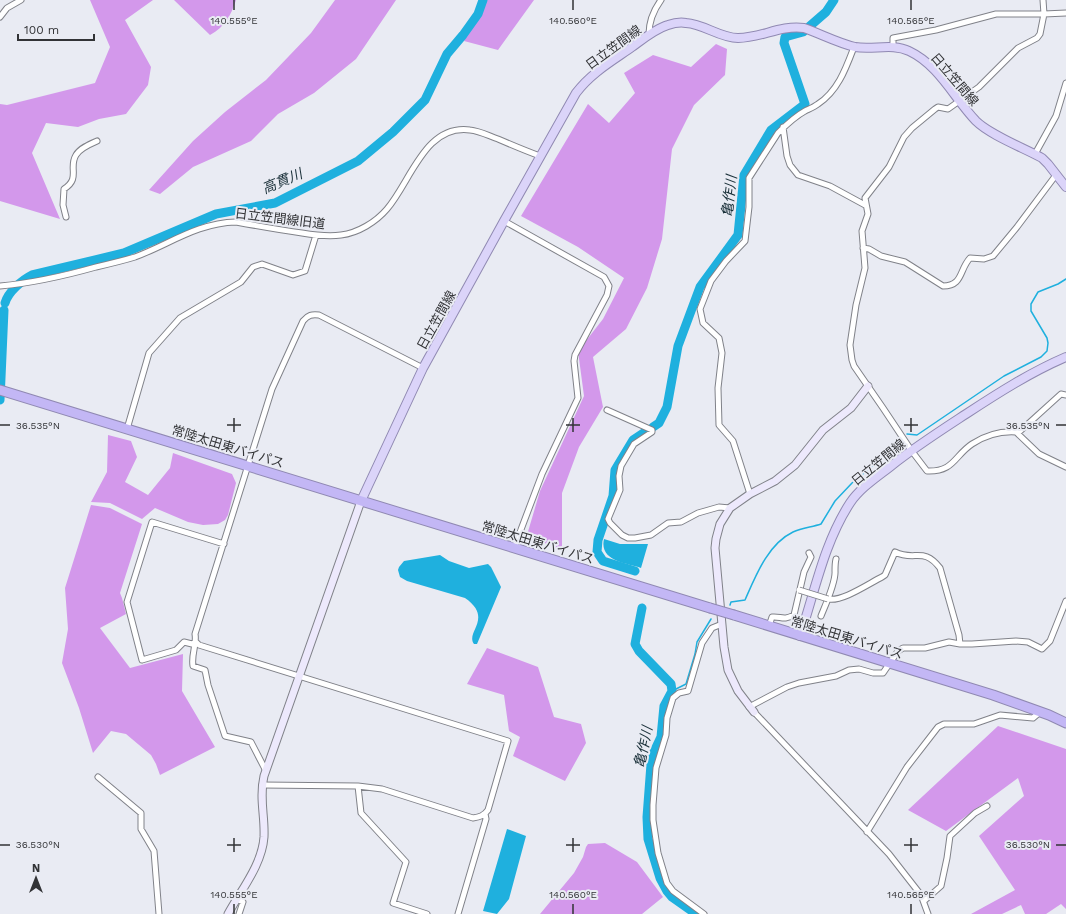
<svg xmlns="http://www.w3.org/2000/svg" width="1066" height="914" viewBox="0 0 1066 914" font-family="'Work Sans','Noto Sans JP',sans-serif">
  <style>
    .forest { fill: #d398eb }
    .water { fill: #1fb0de }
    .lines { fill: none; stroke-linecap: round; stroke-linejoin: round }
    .stream { stroke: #1fb0de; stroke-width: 1.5 }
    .river { stroke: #1fb0de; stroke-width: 9 }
    .street-casing { stroke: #808289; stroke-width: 7 }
    .secondary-casing { stroke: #808289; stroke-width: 9 }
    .primary-casing { stroke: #9089b2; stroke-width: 10 }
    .highway-casing { stroke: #9089b2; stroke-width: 11 }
    .street { stroke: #fff; stroke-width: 5 }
    .secondary { stroke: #ede9fc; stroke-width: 7 }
    .primary { stroke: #dbd4f9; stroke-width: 8 }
    .highway { stroke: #c3b7f5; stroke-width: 9 }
    .street-bridge-casing { stroke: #808289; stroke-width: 7; stroke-linecap: butt }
    .highway-bridge-casing { stroke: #9089b2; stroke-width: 11; stroke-linecap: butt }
    .street-bridge { stroke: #fff; stroke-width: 5 }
    .highway-bridge { stroke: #c3b7f5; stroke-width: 9 }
    .ticks { fill: none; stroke: #323336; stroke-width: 1.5 }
    .labels { text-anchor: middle; stroke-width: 4; stroke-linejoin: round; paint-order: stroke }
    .street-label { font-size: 13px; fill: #323336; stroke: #e9ebf3 }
    .water-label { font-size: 14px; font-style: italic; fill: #1a3039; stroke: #e9ebf3 }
    .ticks-label { font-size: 10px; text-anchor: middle; fill: #323336; stroke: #e9ebf3; stroke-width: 4; stroke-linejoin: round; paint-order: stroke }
  </style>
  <rect width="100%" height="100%" fill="#e9ebf3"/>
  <!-- forest -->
  <path class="forest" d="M 90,0 L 153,0 L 125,20 L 151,67 L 148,85 L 126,114 L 99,119 L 78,127 L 46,123 L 32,153 L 60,219 L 0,201 L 0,104 L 7,105 L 95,83 L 110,47 Z
    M 174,0 L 236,0 C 231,15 225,27 210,35 Z
    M 335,0 L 396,0 L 356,59 L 314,93 L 278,114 L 251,141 L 193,167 L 160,194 L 149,190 L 193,141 L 225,112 L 266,80 L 311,33 Z
    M 486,0 L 534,0 L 498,50 L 464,41 Z
    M 716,44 L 727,49 L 725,75 L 694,105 L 672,149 L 662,239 L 647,288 L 626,329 L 593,357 L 603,407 L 579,447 L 562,493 L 562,551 L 527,535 L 540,491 L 584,396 L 578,351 L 603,319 L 624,278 L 578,247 L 521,216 L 588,104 L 609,123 L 635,93 L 624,73 L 653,55 L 691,67 Z
    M 108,435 L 131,441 L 137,457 L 125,482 L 148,495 L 170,468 L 173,453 L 232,474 L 236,483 L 228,515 L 225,520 L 218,524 L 203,525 L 188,522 L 155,508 L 142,519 L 110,503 L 91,502 L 107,472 Z
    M 91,505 L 110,508 L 142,524 L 120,593 L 122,598 L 126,614 L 100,628 L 130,668 L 183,654 L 182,691 L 215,747 L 160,775 L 156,764 L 151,755 L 126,734 L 111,731 L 93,753 L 79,708 L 62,663 L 68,629 L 65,588 Z
    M 487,648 L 538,667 L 554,717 L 581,724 L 586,743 L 565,781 L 513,756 L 520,737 L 509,731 L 504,695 L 467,684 Z
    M 998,726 L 1066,749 L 1066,909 L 1061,904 L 1046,914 L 1025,914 L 1021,905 L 1002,914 L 971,914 L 1015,890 L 979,836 L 1024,796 L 1018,778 L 946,831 L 908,810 Z
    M 605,843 L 637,862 L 663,897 L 642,914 L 540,914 L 574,873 L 583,857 L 586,847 L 588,844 Z"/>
  <!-- water -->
  <path class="water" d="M 604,539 L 620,544 L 648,544 L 641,568 C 626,563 599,561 604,539 Z
    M 440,555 L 449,561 L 469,568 L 488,564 L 491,567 L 501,587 L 477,644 L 474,644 C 465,632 494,618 465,598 L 407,581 L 400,577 L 398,570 L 399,567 L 404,561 Z
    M 507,829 L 526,836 L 509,899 L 497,914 L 483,911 Z"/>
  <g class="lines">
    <!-- stream -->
    <path class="stream" d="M 907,434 L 917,435 L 1004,376 L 1041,357 L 1047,351 L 1048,343 L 1047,338 L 1031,311 L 1031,304 L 1038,292 L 1058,284 L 1066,279
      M 730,605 L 731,602 L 745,600 C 756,575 768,544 793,532 C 802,528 812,527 821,524 L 835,501 L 852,483 L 894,448 L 896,440 L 898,439
      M 672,691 L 686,684 L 695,654 L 697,642 L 711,619"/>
    <!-- river -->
    <path class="river" d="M 5,303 C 8,292 22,280 32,275 L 124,253 L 216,214 L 275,203 L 358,161 L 393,132 L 425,100 L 447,54 L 463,35 L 478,14 L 483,0
      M 0,400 L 4,310
      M 653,427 L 659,423 L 667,407 L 678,346 L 700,287 L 738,235 L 744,175 L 771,130 L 805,104 L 784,43 L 785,37 L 803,32 L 826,12 L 834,0
      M 635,571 L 603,561 L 597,552 L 598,540 L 613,496 L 615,470 L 633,440 L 648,430
      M 642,608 L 635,644 L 639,651 L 671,684 L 672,691 L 664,706 L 661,737 L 653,754 L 651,764 L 647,817 L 648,839 L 660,878 L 667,891 L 672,897 L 696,914"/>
    <defs>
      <path id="street" d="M 1066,13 L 1044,14 L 1040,34 L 1037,38 L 1018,48 L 979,87 L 948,109 L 938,107 L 935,109 L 912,128 L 904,137 L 889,167 L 865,198 L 868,214 L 862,231 L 865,268 L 856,305 L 850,345 L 852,360 L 854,366 L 883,408 L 911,450 L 927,471 C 954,472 954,456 972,444 C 986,435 1001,431 1016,432 L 1039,454 L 1066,467
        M 0,17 L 7,8 L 21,0
        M 649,34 C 649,21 653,11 661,0
        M 893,47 L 893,38 L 936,30 L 996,14 L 1044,14 L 1043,0
        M 783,127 L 787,156 L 790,165 L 798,175 L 830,186 L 865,205
        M 1035,154 L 1056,116 L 1066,83
        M 66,217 L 63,205 L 64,189 C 81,178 68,168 76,155 C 80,148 90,144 97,141
        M 504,221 L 604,277 L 609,286 L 607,295 L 575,355 L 574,361 L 578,398 L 542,474 L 514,548
        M 863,248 L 869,249 L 881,256 L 905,262 L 943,286 C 963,286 959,270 970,258 L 984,259 L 993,256 L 1017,227 L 1056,175
        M 0,286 C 33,283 64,276 96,267 C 109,264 122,261 135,257 C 170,244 197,223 236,222 C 258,226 280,230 302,233 C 314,235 328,237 341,235 C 358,233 376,222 387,209 C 411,181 425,124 470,130 C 480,131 489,136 498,139 C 512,145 526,151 540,156
        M 607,410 L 652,430 L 652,432 L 634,444 L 621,466 L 619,476 L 620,490 L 608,519 L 610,523 L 622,535 L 628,538 L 635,538 L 651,535 L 668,523 L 681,522 L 698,513 L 719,507 L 730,508
        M 127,429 L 149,353 L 180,318 L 241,282 L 253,267 L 262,264 L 293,275 L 305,271 L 316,235
        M 1018,433 L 1061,394 L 1066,395
        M 750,494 L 733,441 L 719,425 L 718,388 L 722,353 L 719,338 L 703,323 L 700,309 L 711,281 L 726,261 L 745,241 L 749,207 L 749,178 L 778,133 C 786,125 794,117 805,111 C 809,109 814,107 818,104 C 838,91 846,68 854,47
        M 224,544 L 152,522 L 127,602 L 142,660 L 176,650 L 184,642 L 192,644 L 196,642 L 199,645 L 508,741 L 488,810 C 484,816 479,817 473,818 L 382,789 L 358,786 L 262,785
        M 828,599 C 842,602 868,584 882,577 L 885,575 L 895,552 C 915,562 923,546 940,568 L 959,635 L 960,644
        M 821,616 C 825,606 836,582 835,571 C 835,567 835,563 836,559
        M 769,626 L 772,617 C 781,616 783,621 794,615 L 804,572 L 811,557 L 809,553
        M 749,707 L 787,687 L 799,683 L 836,676 L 849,670 L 859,669 L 873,673 L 883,673 L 898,651 L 903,648 L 925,648 L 949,642 L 960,644 L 972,644 L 1016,641 L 1028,642 L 1042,649 L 1050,641 L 1066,601
        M 754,712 L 889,854 L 921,895 L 928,914
        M 266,771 L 251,742 L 225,736 L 208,685 L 205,670 L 193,666 C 191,654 197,645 195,634 L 272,389 L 303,321 C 308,315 312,314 319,315 L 423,368
        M 98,777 L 141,813 L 141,829 L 154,851 L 159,914
        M 358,786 L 361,813 L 406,862 L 393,903 L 427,914
        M 867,832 L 907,767 L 938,727 L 944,724 L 974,724 L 1000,715 L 1033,718 L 1040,712
        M 236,899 L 243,902 L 239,914
        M 924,901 L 941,886 L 947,858 L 950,836 L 975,813 L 987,806
        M 458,914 L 486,819 L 485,814
        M 704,914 L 673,891 L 667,883 L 658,853 L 653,820 L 653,805 L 656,768 L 666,735 L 667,718 L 673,698 L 679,693 L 688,691 L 702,643 L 712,628 L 722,624"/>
      <path id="secondary" d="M 754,712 L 738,691 L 728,670 L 724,647 L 715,548 L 716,539 L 720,524 L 730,508 L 750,494 L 775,481 L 795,465 L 823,430 L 851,408 L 868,386
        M 228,914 C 241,890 262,865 264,837 C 265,815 259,799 264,776 L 361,501"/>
      <path id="primary" d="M 361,501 L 423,368 L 504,221 L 576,93 C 591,73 612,61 632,47 C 643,39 655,29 668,25 C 674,23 680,22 686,23 C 704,24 720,38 738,38 C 762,38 779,25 804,28 C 821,34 838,43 855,47 C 873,50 893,43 909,51 C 939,65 954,98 976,121 C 990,135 1024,148 1042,158 L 1048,164 L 1066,187
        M 800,636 C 815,591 824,543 850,503 C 860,488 877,477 891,466 C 915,447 940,431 966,414 C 998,393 1031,372 1066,357"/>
      <path id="highway" d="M 0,390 L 710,608
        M 734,615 L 993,695 L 1049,715 L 1066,723"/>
    </defs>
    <!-- street casing -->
    <use href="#street" class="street-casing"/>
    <!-- secondary casing -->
    <use href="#secondary" class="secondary-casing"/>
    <!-- primary casing -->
    <use href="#primary" class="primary-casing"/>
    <!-- highway casing -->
    <use href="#highway" class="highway-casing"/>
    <!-- street -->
    <use href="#street" class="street"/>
    <!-- secondary -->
    <use href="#secondary" class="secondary"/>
    <!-- primary -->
    <use href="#primary" class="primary"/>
    <!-- highway -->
    <use href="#highway" class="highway"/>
    <defs>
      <path id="street-bridge" d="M 799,590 L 828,599"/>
      <path id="highway-bridge" d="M 710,608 L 734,615"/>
    </defs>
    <!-- street-bridge casing -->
    <use href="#street-bridge" class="street-bridge-casing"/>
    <!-- highway-bridge casing -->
    <use href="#highway-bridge" class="highway-bridge-casing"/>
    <!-- street-bridge -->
    <use href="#street-bridge" class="street-bridge"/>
    <!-- highway-bridge -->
    <use href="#highway-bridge" class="highway-bridge"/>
  </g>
  <!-- ticks -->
  <path class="ticks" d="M 234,0 L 234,10M 573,0 L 573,10M 911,0 L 911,10M 234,418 L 234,432M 573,418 L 573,432M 911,418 L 911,432M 0,425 L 10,425M 227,425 L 241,425M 566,425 L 580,425M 904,425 L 918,425M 1056,425 L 1066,425M 234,838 L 234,852M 573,838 L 573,852M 911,838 L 911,852M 0,845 L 10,845M 227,845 L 241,845M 566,845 L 580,845M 904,845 L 918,845M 1056,845 L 1066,845M 234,904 L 234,914M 573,904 L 573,914M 911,904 L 911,914"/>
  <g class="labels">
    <!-- street labels -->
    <g class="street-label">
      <text transform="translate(613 47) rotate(-36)" y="5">日立笠間線</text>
      <text transform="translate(955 79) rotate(49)" y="5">日立笠間線</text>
      <text transform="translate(280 218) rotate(7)" y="5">日立笠間線旧道</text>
      <text transform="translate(436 320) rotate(-61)" y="5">日立笠間線</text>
      <text transform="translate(228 446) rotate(17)" y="5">常陸太田東バイパス</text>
      <text transform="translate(878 462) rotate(-39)" y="5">日立笠間線</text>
      <text transform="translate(538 542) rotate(17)" y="5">常陸太田東バイパス</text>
      <text transform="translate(847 637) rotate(17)" y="5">常陸太田東バイパス</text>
    </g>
    <!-- water labels -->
    <g class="water-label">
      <text transform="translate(282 181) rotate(-23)" y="5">高貫川</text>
      <text transform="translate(729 196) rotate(-83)" y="5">亀作川</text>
      <text transform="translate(643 747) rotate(-78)" y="5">亀作川</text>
    </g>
  </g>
  <g class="ticks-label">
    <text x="234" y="24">140.555°E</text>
    <text x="573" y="24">140.560°E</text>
    <text x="911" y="24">140.565°E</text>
    <text x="38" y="429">36.535°N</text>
    <text x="1028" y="429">36.535°N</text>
    <text x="38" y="848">36.530°N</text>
    <text x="1028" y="848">36.530°N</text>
    <text x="234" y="898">140.555°E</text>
    <text x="573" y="898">140.560°E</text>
    <text x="911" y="898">140.565°E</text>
  </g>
  <!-- north arrow -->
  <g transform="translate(36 878)" stroke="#e9ebf3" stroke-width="3" paint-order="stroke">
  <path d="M0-3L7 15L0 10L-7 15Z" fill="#323336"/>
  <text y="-6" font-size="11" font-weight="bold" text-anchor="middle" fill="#323336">N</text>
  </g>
  <!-- scale -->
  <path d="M18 34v6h76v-6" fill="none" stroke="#323336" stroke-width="2"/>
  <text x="24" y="34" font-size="12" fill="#323336" stroke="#e9ebf3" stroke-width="3" paint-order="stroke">100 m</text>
</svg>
